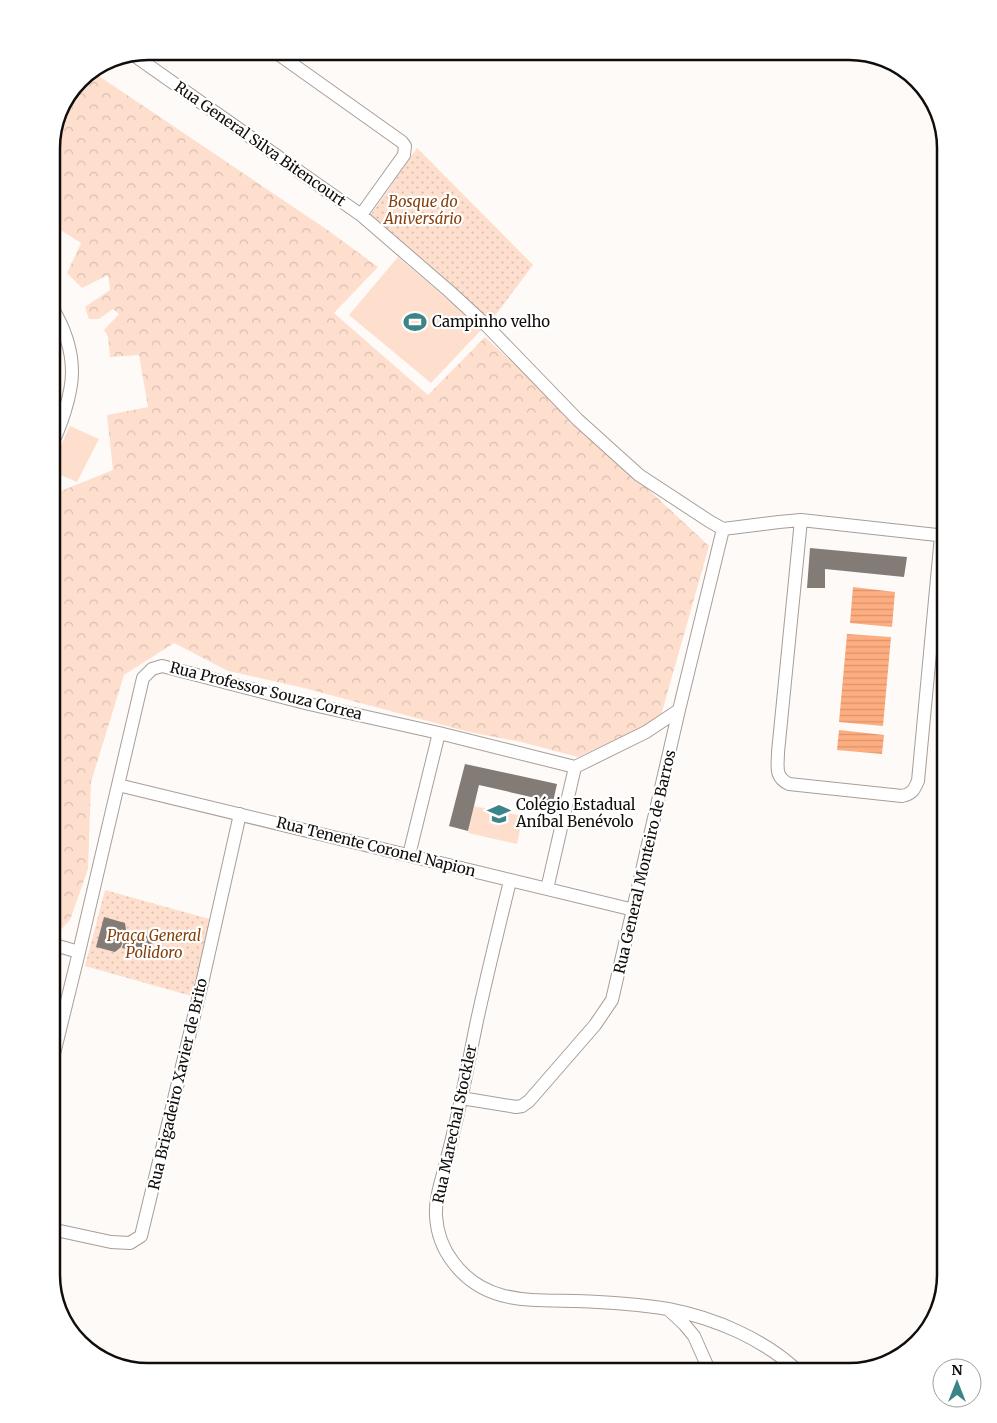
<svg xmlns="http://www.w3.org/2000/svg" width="997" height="1423" viewBox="0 0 997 1423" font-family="Merriweather,serif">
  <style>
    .green { fill: url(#green-dots) }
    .forest { fill: url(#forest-crowns) }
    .pitch { fill: #fedfce }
    .water { fill: url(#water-rules) }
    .building { fill: #837b76 }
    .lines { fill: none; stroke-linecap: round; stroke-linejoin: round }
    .minor-casing { stroke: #a79e99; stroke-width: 14 }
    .minor { stroke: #fff; stroke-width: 12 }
    .labels { text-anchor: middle; stroke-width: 4.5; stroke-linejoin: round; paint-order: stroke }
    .street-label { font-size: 15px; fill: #100d0b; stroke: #fff }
    .park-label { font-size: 15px; font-style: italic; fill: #853f0a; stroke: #fff }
    .poi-label { font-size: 15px; fill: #100d0b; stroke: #fff; text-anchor: start }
    .rim { fill: none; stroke: #100d0b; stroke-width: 2.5 }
  </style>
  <defs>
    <pattern id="green-dots" width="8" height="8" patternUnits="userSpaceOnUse" patternTransform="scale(1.25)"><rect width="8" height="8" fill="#fedfce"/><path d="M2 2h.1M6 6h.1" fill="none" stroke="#d9beb0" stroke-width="1.8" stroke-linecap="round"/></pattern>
    <pattern id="forest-crowns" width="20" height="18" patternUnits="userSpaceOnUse" patternTransform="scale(1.25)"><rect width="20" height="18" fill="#fedfce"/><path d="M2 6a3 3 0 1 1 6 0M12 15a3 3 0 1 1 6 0" fill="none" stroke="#d9beb0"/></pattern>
    <pattern id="water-rules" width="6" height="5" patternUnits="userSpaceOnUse" patternTransform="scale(1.25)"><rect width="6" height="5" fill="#fdad80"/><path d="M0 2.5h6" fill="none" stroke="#d8946d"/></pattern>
  </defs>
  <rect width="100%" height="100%" fill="#fefaf8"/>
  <!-- green -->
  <path class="green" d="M 417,148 L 533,265 L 488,325 L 370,216 Z
    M 105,890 L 213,920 L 195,997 L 85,966 Z"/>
  <!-- forest -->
  <path class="forest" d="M 93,72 L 329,231 L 378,267 L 334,313 L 428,395 L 485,337 L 709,546 L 660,719 L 578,757 L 521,742 L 469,732 L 304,688 L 228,671 L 174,643 L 124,675 L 91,782 L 88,869 L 70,920 L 57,934 L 51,932 L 51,537 L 56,535 L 51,521 L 51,495 L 113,470 L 107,415 L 148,407 L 139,355 L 110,357 L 108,337 L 104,330 L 119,314 L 113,309 L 99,319 L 89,319 L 85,307 L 110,290 L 108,275 L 82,288 L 67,273 L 81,243 L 51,224 L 51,141 L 61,105 L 84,75 Z"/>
  <!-- pitch -->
  <path class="pitch" d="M 398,257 L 482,329 L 431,383 L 349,315 Z
    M 70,426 L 99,439 L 77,482 L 51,471 L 51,466 Z
    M 474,806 L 523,816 L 517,844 L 468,833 Z"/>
  <!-- water -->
  <path class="water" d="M 853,587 L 895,592 L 892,627 L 850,623 Z
    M 847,634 L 891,637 L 883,726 L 839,722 Z
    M 839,730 L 884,735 L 882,754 L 837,750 Z"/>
  <!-- building -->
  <path class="building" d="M 810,548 L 907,557 L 904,577 L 825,569 L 825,588 L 807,588 Z
    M 465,764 L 557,784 L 553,802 L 479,785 L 468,831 L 449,826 Z
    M 104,917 L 125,923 L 126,930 L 121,947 L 115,952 L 96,947 Z
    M 127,930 L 147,936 L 148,931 L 154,933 L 148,959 L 142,958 L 143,953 L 122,948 Z"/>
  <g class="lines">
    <defs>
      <path id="minor" d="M 274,51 L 402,142 L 405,146 L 404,155 L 361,215
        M 135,56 L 361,215 L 449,291 L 487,326 L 578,420 L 639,475 L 709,521 L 723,529 L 779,522 L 801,520 L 946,536
        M 51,446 C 61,426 72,394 72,372 C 72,349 63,325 51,306
        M 801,520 L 778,752 C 778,766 774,777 789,784 L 902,796 C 912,794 914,790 918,781 L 941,536
        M 118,785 L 634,910
        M 409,855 L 439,733
        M 510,881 C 499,926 488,971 478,1016 C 472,1044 467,1072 461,1099 C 456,1123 450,1147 444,1170 C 440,1185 435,1201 436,1216 C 437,1233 443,1249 453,1262 C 484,1304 529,1300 576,1301 C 606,1302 638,1304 668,1309 C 715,1318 764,1339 799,1372
        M 547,889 L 575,767 L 646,732 L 679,710
        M 51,944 L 79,952
        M 51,1066 L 79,952 L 143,678 L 152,669 L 162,666 L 309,704 L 439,733 L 575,767
        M 461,1098 L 516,1107 L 522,1106 L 529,1101 L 595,1025 L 612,1000 L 679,710 L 723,529
        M 946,1148 L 943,1102 L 946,1081
        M 51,1229 L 111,1242 L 130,1243 L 141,1236 L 203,979 L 240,814
        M 669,1310 L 684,1324 L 694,1336 L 710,1372"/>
    </defs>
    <!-- minor casing -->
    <use href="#minor" class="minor-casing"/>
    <!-- minor -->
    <use href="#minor" class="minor"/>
  </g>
  <!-- icons -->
  <defs>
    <symbol id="stadium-bare" viewBox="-9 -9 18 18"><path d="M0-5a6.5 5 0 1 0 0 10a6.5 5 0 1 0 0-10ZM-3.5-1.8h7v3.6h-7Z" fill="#3b8488" stroke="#fff" stroke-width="2.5" paint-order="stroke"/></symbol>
    <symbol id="school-bare" viewBox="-9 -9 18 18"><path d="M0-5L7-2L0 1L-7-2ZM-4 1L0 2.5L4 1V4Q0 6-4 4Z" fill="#3b8488" stroke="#fff" stroke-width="2.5" paint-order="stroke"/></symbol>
  </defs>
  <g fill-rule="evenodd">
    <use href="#stadium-bare" x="399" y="306" width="32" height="32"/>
    <use href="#school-bare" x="483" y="798" width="32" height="32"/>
  </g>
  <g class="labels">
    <!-- street labels -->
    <g class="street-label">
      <text transform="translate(260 144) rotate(35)" y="5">Rua General Silva Bitencourt</text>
      <text transform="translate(266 691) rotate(14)" y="5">Rua Professor Souza Correa</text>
      <text transform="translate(376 847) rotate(14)" y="5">Rua Tenente Coronel Napion</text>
      <text transform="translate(645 862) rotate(-77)" y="5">Rua General Monteiro de Barros</text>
      <text transform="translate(178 1084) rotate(-77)" y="5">Rua Brigadeiro Xavier de Brito</text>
      <text transform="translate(455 1124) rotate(-78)" y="5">Rua Marechal Stockler</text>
    </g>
    <!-- park labels -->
    <g class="park-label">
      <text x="423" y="207">Bosque do<tspan x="423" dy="17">Aniversário</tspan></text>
      <text x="154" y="941">Praça General<tspan x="154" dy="17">Polidoro</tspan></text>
    </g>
    <!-- poi labels -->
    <g class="poi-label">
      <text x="432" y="327">Campinho velho</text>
      <text x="516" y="810">Colégio Estadual<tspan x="516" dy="17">Aníbal Benévolo</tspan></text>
    </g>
  </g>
  <!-- crop -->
  <path d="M0 0H997V1423H0ZM148 60H849A88 88 0 0 1 937 148V1275A88 88 0 0 1 849 1363H148A88 88 0 0 1 60 1275V148A88 88 0 0 1 148 60Z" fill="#fff" fill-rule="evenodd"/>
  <path class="rim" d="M148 60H849A88 88 0 0 1 937 148V1275A88 88 0 0 1 849 1363H148A88 88 0 0 1 60 1275V148A88 88 0 0 1 148 60Z"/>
  <!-- north arrow -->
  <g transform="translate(957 1383)"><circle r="24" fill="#ffffff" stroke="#9f9e9d"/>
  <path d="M0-4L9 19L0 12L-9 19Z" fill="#3b8488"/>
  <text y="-8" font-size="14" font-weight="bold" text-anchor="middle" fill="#100d0b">N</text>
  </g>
</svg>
